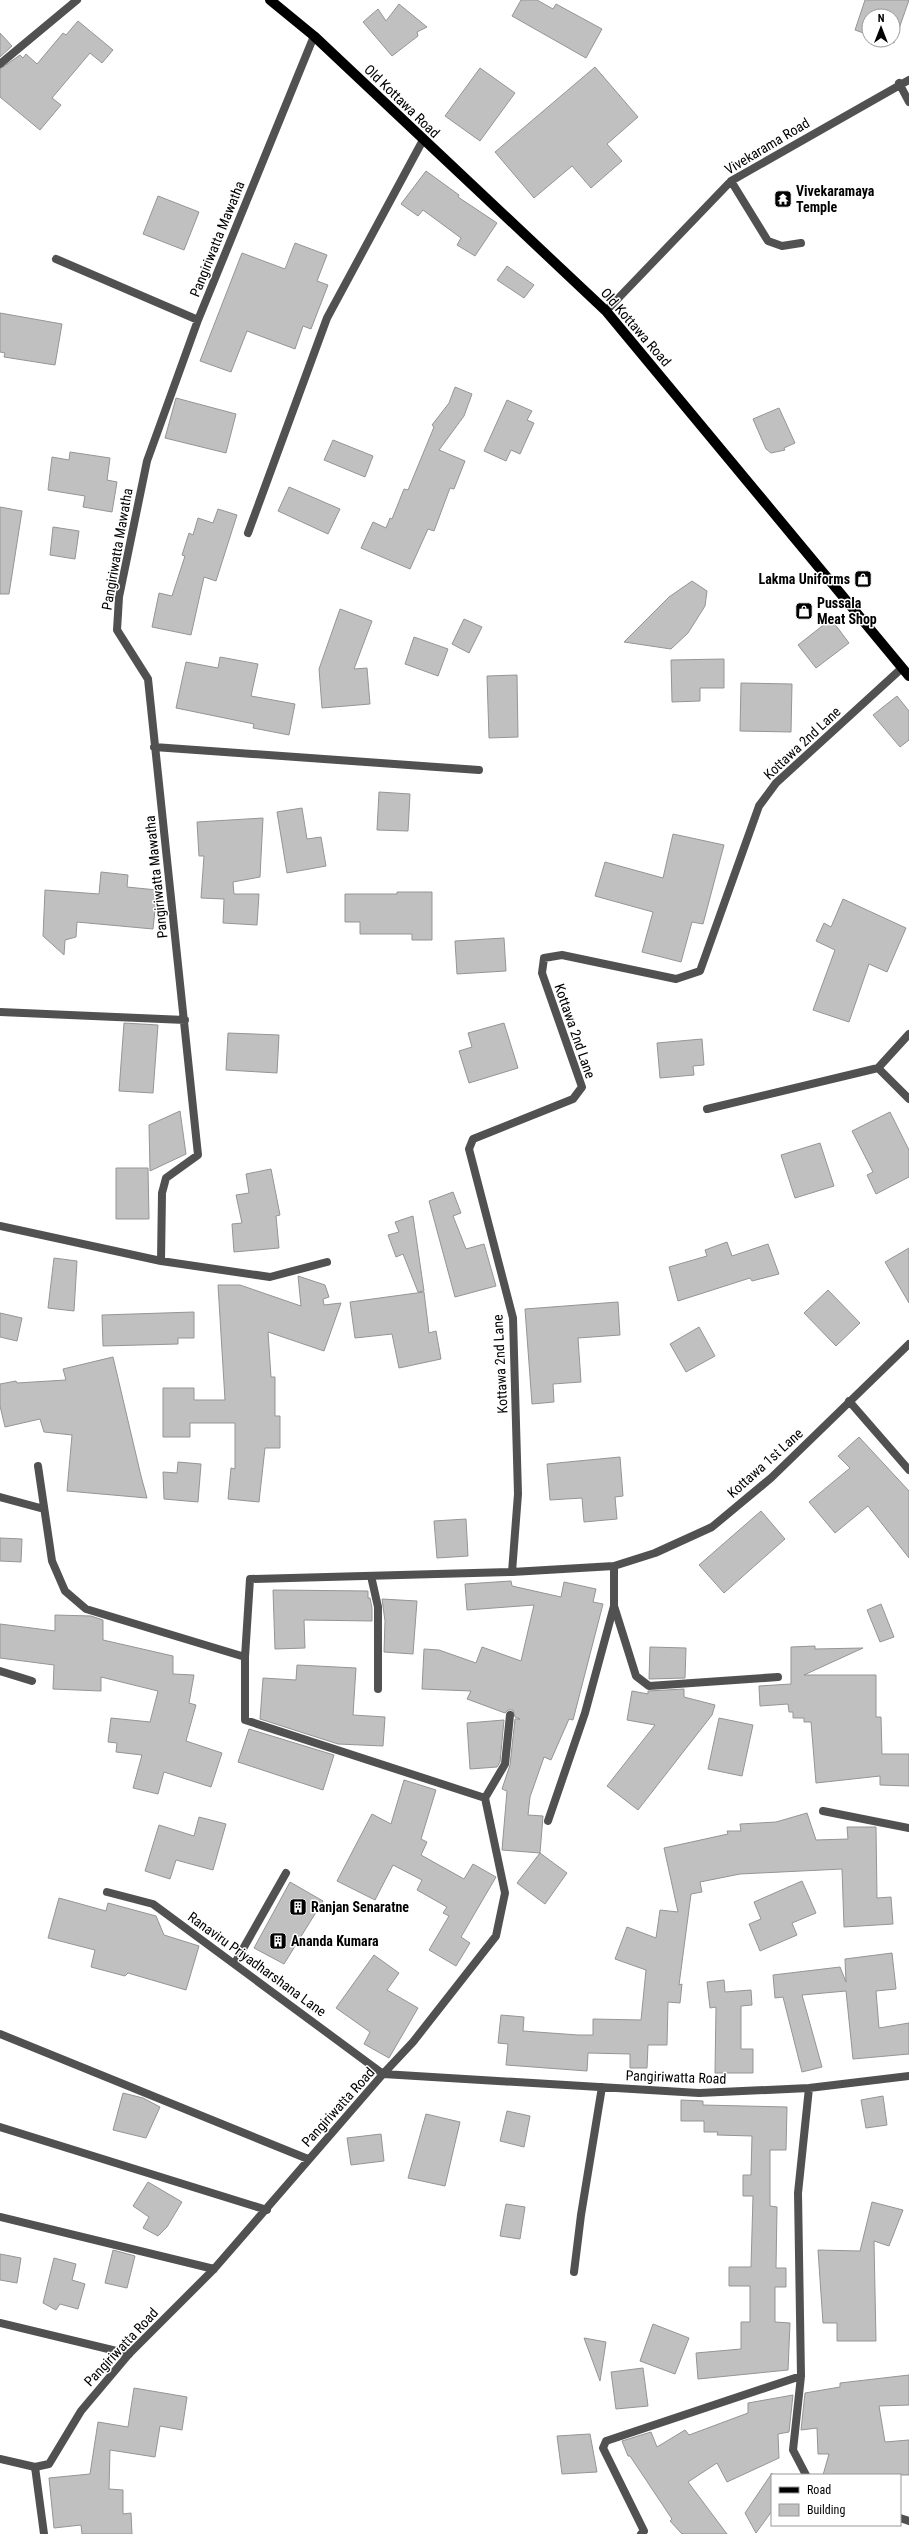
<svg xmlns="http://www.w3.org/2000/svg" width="909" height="2534" viewBox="0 0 909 2534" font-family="'Roboto Condensed',sans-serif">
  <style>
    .building { fill: #c0c0c0; stroke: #959595 }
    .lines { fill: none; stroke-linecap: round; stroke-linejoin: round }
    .service { stroke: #515151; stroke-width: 8 }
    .minor { stroke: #515151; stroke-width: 8 }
    .primary { stroke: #000; stroke-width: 10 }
    .labels { text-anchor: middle; stroke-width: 3; stroke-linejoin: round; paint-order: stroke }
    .street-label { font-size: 14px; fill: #000; stroke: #fff }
    .poi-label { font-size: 14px; font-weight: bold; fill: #000; stroke: #fff; text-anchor: start }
  </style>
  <rect width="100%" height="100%" fill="#fff"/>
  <!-- building -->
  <path class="building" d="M 521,0 L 537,0 L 553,9 L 556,4 L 602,29 L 586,58 L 512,16 Z
    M 865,0 L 909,0 L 894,43 L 884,40 L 893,40 L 893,16 L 869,16 L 869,35 L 855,30 Z
    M 399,4 L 427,27 L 417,32 L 418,36 L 392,56 L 363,22 L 378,9 L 386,21 Z
    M 78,21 L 113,50 L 102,63 L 90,53 L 52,98 L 61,105 L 40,130 L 0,97 L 0,69 L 20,55 L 23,58 L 26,54 L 37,64 L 63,33 L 66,35 Z
    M 0,33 L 12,46 L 0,57 Z
    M 595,67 L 638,117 L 607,144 L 622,161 L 591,188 L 572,166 L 534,198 L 495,152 Z
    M 480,68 L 515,93 L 480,141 L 445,116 Z
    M 426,171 L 459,195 L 458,197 L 497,223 L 475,256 L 457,245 L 461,238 L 423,210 L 418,216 L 401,204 Z
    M 158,196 L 199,212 L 184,250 L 143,234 Z
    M 295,243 L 327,255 L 317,281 L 328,285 L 311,329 L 303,326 L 295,349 L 247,331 L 231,372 L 200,361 L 242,253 L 285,269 Z
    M 507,266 L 534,285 L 524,298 L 497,280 Z
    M 0,313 L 62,324 L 55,365 L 4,357 L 5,353 L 0,352 Z
    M 455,387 L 472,394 L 464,416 L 439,450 L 465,461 L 454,489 L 450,488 L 434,531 L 428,529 L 410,569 L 361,548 L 373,522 L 386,528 L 390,518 L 392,519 L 404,489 L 408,490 L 434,427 L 432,425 L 449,403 Z
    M 176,398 L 236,414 L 226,453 L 165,438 Z
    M 507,400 L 532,411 L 527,420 L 534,423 L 520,454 L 511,450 L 506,461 L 484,451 Z
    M 779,408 L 795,443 L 784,448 L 785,450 L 771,453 L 766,449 L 753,419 Z
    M 333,440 L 373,456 L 365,477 L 324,460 Z
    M 70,452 L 110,458 L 107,480 L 117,482 L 112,512 L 83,507 L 85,496 L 48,490 L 52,457 L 69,460 Z
    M 289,487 L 340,509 L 328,534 L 278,511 Z
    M 0,507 L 22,511 L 9,594 L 0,594 Z
    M 218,509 L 237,515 L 216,581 L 204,577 L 191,635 L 152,627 L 159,593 L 172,596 L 185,556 L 182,555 L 189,533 L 193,535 L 198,518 L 213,523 Z
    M 53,527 L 79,531 L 75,559 L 50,555 Z
    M 692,581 L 707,591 L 705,606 L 688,633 L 671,649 L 624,642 L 669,597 Z
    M 340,609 L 372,621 L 354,669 L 367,668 L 370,704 L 322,708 L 319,669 Z
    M 464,619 L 482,627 L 469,653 L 452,644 Z
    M 831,619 L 849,643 L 816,668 L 798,645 Z
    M 414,637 L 448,649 L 438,676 L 405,664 Z
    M 220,657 L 258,664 L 251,696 L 295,704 L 289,735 L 253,728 L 254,724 L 176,708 L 186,662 L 218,668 Z
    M 724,659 L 724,688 L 700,688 L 700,701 L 672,702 L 671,660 Z
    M 517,675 L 518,737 L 489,738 L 487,676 Z
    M 741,683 L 792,684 L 791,732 L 740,731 Z
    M 897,696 L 909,711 L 909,740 L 900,747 L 873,715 Z
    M 379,792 L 410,794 L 408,831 L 377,830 Z
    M 302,808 L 307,839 L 321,837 L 326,866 L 287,873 L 277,812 Z
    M 263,818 L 260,877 L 233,882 L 234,894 L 259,894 L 257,925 L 223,923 L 224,899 L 201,898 L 204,856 L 199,856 L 197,822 Z
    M 673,834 L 724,845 L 703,924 L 692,922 L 681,962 L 642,952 L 653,912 L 595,896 L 605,862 L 663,878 Z
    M 101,872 L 128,875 L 127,887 L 157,890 L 153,929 L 77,922 L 76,937 L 65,940 L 64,955 L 43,936 L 45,890 L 99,894 Z
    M 397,892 L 432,892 L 432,940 L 412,940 L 412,934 L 360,934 L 360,922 L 345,922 L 345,894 L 397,894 Z
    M 843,899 L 906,928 L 887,972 L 869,964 L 849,1022 L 813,1010 L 835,950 L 816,941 L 824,923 L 831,927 Z
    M 504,938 L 506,971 L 457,974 L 455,941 Z
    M 124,1023 L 158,1025 L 153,1093 L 119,1091 Z
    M 504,1023 L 518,1068 L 469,1083 L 459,1051 L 472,1047 L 468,1033 Z
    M 228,1033 L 279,1035 L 277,1073 L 226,1070 Z
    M 702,1039 L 704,1065 L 693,1066 L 694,1075 L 660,1078 L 657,1043 Z
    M 180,1111 L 186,1154 L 150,1171 L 149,1125 Z
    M 890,1112 L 909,1150 L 909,1177 L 876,1194 L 867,1175 L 873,1172 L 852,1131 Z
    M 820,1143 L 834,1186 L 795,1198 L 781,1155 Z
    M 116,1168 L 148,1168 L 149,1219 L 116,1219 Z
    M 271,1169 L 280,1215 L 276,1216 L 279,1248 L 234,1252 L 232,1224 L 242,1223 L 236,1195 L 249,1193 L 246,1174 Z
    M 453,1192 L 461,1213 L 453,1216 L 466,1249 L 484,1244 L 496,1286 L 455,1297 L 429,1201 Z
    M 413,1216 L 424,1291 L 418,1292 L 403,1254 L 396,1257 L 388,1235 L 399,1232 L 395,1222 Z
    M 727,1242 L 732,1256 L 768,1244 L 779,1274 L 752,1281 L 750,1278 L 678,1301 L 669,1267 L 707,1256 L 705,1250 Z
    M 909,1248 L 909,1303 L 885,1262 Z
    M 54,1258 L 77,1261 L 74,1311 L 48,1308 Z
    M 298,1276 L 325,1285 L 329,1297 L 323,1299 L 324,1305 L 341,1303 L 324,1351 L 268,1332 L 271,1377 L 275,1377 L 275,1416 L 280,1416 L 280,1448 L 265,1448 L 259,1502 L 228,1499 L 231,1468 L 235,1469 L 235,1423 L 190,1423 L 190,1437 L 163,1437 L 163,1388 L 194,1388 L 194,1400 L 225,1400 L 218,1285 L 240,1285 L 301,1306 Z
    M 828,1290 L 860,1323 L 836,1346 L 804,1313 Z
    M 424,1292 L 429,1333 L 436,1331 L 441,1359 L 399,1368 L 392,1334 L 355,1338 L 350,1302 Z
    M 618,1302 L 620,1335 L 578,1338 L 581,1382 L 553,1384 L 554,1402 L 532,1404 L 525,1309 Z
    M 194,1312 L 194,1338 L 178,1338 L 178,1344 L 103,1346 L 102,1315 Z
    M 0,1313 L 22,1318 L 17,1341 L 0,1337 Z
    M 699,1327 L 715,1356 L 686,1372 L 670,1344 Z
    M 113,1357 L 141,1476 L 147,1498 L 67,1491 L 72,1435 L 44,1432 L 40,1419 L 5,1427 L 0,1406 L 0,1384 L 16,1381 L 17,1383 L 66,1380 L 63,1369 Z
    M 859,1437 L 909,1491 L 909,1558 L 868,1506 L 835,1533 L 809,1502 L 850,1468 L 838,1456 Z
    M 620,1457 L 623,1496 L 615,1497 L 617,1519 L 584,1522 L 582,1498 L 550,1500 L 547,1464 Z
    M 178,1462 L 201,1464 L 198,1502 L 164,1499 L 163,1472 L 177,1473 Z
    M 761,1511 L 785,1539 L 724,1593 L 699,1565 Z
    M 466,1519 L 468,1556 L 437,1558 L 434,1521 Z
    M 0,1538 L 22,1539 L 21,1562 L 0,1561 Z
    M 511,1581 L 512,1586 L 561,1597 L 564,1582 L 596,1589 L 593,1602 L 603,1604 L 573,1720 L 569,1719 L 551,1760 L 544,1757 L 530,1797 L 528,1815 L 543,1816 L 540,1853 L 502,1850 L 507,1791 L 502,1789 L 510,1765 L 515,1719 L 520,1719 L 515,1717 L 513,1710 L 508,1710 L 505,1713 L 467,1699 L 471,1691 L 422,1689 L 424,1649 L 439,1650 L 476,1663 L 482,1647 L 521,1661 L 534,1605 L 467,1610 L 465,1584 Z
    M 273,1590 L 368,1591 L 368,1598 L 370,1598 L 372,1608 L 372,1621 L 304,1620 L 305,1648 L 275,1649 Z
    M 382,1599 L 417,1601 L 413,1654 L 384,1652 L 385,1621 Z
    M 881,1604 L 894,1637 L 880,1642 L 867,1610 Z
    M 55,1615 L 91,1616 L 103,1620 L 103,1640 L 173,1656 L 173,1674 L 194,1675 L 189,1703 L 196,1705 L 186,1741 L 222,1753 L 211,1787 L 164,1772 L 158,1794 L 133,1788 L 142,1755 L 116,1752 L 117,1743 L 108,1742 L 111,1718 L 150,1722 L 158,1691 L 101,1677 L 101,1691 L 53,1689 L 54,1665 L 0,1658 L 0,1624 L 55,1631 Z
    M 815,1646 L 815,1649 L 863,1648 L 804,1675 L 876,1675 L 876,1717 L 881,1717 L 882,1754 L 909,1754 L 909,1786 L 880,1785 L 880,1776 L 816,1783 L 811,1722 L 804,1722 L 804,1718 L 793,1718 L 793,1712 L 789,1712 L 788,1704 L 760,1706 L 759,1686 L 791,1684 L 791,1647 Z
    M 650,1647 L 686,1648 L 685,1678 L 649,1679 Z
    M 297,1665 L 356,1668 L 353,1715 L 385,1717 L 383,1746 L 338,1744 L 260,1719 L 263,1678 L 296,1680 Z
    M 684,1689 L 684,1697 L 715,1705 L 712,1715 L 638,1810 L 607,1786 L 655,1725 L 627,1720 L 632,1691 L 648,1694 L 648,1691 Z
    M 719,1718 L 753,1725 L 742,1776 L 708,1769 Z
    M 504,1720 L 500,1762 L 497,1767 L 470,1769 L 467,1723 Z
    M 249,1729 L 334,1755 L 323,1790 L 238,1762 Z
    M 404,1780 L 436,1790 L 421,1839 L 427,1842 L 421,1855 L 464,1879 L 473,1864 L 496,1877 L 461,1937 L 470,1943 L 456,1966 L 429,1950 L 449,1916 L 443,1913 L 447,1907 L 417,1890 L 422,1880 L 393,1865 L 375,1900 L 337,1881 L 372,1814 L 391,1824 Z
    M 807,1813 L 816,1840 L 848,1839 L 847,1827 L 876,1827 L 877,1898 L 891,1897 L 893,1924 L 844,1927 L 842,1869 L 740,1874 L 700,1882 L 702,1892 L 691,1894 L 679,1985 L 682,1984 L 680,2003 L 668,2002 L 667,2045 L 648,2045 L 647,2068 L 630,2068 L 630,2054 L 588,2053 L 587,2071 L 506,2065 L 508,2044 L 498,2043 L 501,2015 L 524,2017 L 523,2031 L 578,2035 L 593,2035 L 593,2019 L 641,2020 L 646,1970 L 615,1959 L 627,1927 L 656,1938 L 660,1910 L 678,1912 L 664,1848 L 728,1834 L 727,1831 L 741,1831 L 740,1824 L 776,1822 Z
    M 199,1817 L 226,1824 L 213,1870 L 176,1860 L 170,1879 L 145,1871 L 159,1825 L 194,1836 Z
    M 540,1853 L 567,1873 L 545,1904 L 517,1883 Z
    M 802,1881 L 816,1913 L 792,1923 L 797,1935 L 760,1951 L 749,1924 L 761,1919 L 754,1902 Z
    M 290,1882 L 323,1901 L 284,1964 L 254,1948 Z
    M 59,1898 L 106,1911 L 108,1903 L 156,1916 L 164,1935 L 199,1946 L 186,1990 L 128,1973 L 125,1976 L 91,1967 L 95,1950 L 48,1938 Z
    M 892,1953 L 896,1989 L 876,1991 L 879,2028 L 909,2023 L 909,2054 L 853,2059 L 846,1991 L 802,1995 L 822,2067 L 802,2072 L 783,1997 L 775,1998 L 773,1975 L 840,1967 L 846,1982 L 845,1959 Z
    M 374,1955 L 399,1973 L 387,1990 L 418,2008 L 389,2058 L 364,2044 L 370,2032 L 336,2008 Z
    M 724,1980 L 725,1992 L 751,1990 L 752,2005 L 741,2006 L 741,2049 L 753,2049 L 753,2073 L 715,2073 L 716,2007 L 710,2008 L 707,1982 Z
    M 123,2093 L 143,2098 L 160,2107 L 146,2138 L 113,2130 Z
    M 883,2096 L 887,2125 L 866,2128 L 861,2100 Z
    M 681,2100 L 703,2101 L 703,2105 L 787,2107 L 786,2150 L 770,2150 L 770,2206 L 777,2207 L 776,2268 L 786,2268 L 786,2287 L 775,2287 L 775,2322 L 790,2323 L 788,2370 L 698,2379 L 696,2353 L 741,2349 L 741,2322 L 750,2322 L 750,2286 L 729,2286 L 729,2267 L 751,2267 L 753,2196 L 743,2196 L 743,2175 L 751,2175 L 752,2136 L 717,2135 L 718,2132 L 704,2132 L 704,2121 L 681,2121 Z
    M 507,2111 L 530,2116 L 524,2147 L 500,2141 Z
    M 426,2114 L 460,2122 L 445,2186 L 408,2178 Z
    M 381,2134 L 384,2161 L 351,2165 L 347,2138 Z
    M 148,2182 L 182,2202 L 167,2227 L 158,2236 L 143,2228 L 149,2217 L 133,2206 Z
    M 872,2202 L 903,2210 L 889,2246 L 874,2241 L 876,2341 L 837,2341 L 837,2323 L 823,2323 L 818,2250 L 860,2251 Z
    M 506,2204 L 525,2207 L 520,2239 L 500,2236 Z
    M 113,2250 L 135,2256 L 127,2288 L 105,2283 Z
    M 0,2254 L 21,2258 L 17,2283 L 0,2280 Z
    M 54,2258 L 76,2264 L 72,2280 L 85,2284 L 78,2309 L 60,2304 L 56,2310 L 43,2303 Z
    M 653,2324 L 689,2338 L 675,2374 L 640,2361 Z
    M 584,2338 L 606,2342 L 600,2381 Z
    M 643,2368 L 648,2406 L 616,2409 L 611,2372 Z
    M 909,2375 L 909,2405 L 879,2406 L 885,2442 L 909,2440 L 909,2475 L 823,2475 L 829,2454 L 818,2454 L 817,2428 L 801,2430 L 805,2393 L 840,2387 L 840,2383 Z
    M 134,2388 L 187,2397 L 182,2430 L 160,2426 L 155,2457 L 110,2450 L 109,2489 L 123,2490 L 123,2514 L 131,2513 L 132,2534 L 82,2534 L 81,2525 L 54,2528 L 49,2478 L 90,2474 L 98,2422 L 128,2427 Z
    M 793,2395 L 789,2432 L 778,2434 L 779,2458 L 727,2482 L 717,2463 L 688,2482 L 727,2534 L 682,2534 L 670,2521 L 672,2519 L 630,2456 L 628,2456 L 622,2441 L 651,2432 L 657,2447 L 685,2430 L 689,2435 L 748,2413 L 748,2403 Z
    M 590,2434 L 597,2472 L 562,2474 L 557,2436 Z
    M 772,2473 L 772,2511 L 756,2533 L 745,2513 Z"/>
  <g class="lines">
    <!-- service -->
    <path class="service" d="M 371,1576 L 378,1607 L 378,1689
      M 614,1606 L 636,1676 L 649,1686 L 778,1677
      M 235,1963 L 286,1873
      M 0,2323 L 129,2354
      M 35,2467 L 44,2534"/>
    <!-- minor -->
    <path class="minor" d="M 0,64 L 77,0
      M 899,83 L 909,102
      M 731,181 L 768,241 L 782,246 L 801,243
      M 56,259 L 198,320
      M 606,311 L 731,181 L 909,80
      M 248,533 L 327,318 L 423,140
      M 154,747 L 479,770
      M 0,1012 L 185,1020
      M 878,1068 L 909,1034
      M 878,1068 L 909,1099
      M 707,1109 L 878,1068
      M 0,1226 L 161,1261 L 270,1277 L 327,1262
      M 161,1261 L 162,1193 L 166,1178 L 198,1155 L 148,679 L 117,630 L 119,597 L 147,461 L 198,320 L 314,36
      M 849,1401 L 909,1470
      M 38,1466 L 52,1561 L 65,1591 L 86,1609 L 245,1657 L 245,1720 L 485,1798
      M 0,1497 L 44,1509
      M 512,1572 L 518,1494 L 513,1318 L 469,1149 L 473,1139 L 573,1099 L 582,1087 L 542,973 L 544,958 L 562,955 L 676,979 L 700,971 L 759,806 L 776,783 L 902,668
      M 245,1657 L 250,1579 L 512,1572 L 614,1566 L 655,1553 L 712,1527 L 771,1478 L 909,1344
      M 0,1671 L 32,1681
      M 823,1811 L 909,1828
      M 548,1821 L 585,1713 L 614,1606 L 614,1566
      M 107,1892 L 153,1904 L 383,2074 L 413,2042 L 496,1936 L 505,1893 L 485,1798 L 505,1764 L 510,1715
      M 0,2034 L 308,2159
      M 0,2127 L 267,2210
      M 0,2217 L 214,2269
      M 574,2272 L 581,2215 L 602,2087
      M 0,2459 L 35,2467 L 49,2464 L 81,2411 L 129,2354 L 214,2269 L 383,2074 L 699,2093 L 809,2088 L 909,2076
      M 806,2475 L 793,2450 L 801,2376 L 798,2193 L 809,2088
      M 900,2518 L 909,2521
      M 641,2534 L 644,2531 L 603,2448 L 606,2441 L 801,2376"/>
    <!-- primary -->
    <path class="primary" d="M 270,0 L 314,36 L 606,311 L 909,676"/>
  </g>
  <!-- icons -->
  <defs>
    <symbol id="temple-square" viewBox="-11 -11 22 22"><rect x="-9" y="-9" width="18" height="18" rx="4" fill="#000" stroke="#fff"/><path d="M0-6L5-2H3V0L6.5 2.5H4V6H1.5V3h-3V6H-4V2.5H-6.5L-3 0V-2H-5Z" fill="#fff"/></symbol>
    <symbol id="shop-square" viewBox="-11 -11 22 22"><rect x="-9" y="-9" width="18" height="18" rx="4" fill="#000" stroke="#fff"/><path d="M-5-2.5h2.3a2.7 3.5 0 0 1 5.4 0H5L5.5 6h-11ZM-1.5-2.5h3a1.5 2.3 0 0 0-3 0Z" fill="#fff"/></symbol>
    <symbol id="building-square" viewBox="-11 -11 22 22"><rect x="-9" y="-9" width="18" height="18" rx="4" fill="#000" stroke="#fff"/><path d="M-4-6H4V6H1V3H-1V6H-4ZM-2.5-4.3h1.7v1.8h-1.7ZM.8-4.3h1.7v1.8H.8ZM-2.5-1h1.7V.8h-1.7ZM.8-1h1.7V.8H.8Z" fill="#fff"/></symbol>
  </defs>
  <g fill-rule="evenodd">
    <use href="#temple-square" x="773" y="189" width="20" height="20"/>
    <use href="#shop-square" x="853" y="569" width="20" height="20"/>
    <use href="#shop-square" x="794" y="601" width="20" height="20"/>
    <use href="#building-square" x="288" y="1897" width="20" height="20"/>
    <use href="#building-square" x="268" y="1931" width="20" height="20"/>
  </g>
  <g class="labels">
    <!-- street labels -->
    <g class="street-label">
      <text transform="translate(402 101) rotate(44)" y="5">Old Kottawa Road</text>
      <text transform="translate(767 146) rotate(-31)" y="5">Vivekarama Road</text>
      <text transform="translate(217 239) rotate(-68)" y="5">Pangiriwatta Mawatha</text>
      <text transform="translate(636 327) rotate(49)" y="5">Old Kottawa Road</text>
      <text transform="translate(117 549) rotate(-80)" y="5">Pangiriwatta Mawatha</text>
      <text transform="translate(802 743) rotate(-43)" y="5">Kottawa 2nd Lane</text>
      <text transform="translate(156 877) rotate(-96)" y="5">Pangiriwatta Mawatha</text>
      <text transform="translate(575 1031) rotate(71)" y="5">Kottawa 2nd Lane</text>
      <text transform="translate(500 1364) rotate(-93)" y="5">Kottawa 2nd Lane</text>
      <text transform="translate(765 1463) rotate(-42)" y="5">Kottawa 1st Lane</text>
      <text transform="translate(257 1964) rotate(36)" y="5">Ranaviru Priyadharshana Lane</text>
      <text transform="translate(676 2077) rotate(2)" y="5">Pangiriwatta Road</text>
      <text transform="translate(338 2107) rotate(-48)" y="5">Pangiriwatta Road</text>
      <text transform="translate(121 2347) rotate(-47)" y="5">Pangiriwatta Road</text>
    </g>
    <!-- poi labels -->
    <g class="poi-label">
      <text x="796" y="196">Vivekaramaya<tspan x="796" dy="16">Temple</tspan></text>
      <text x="850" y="584" text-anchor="end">Lakma Uniforms</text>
      <text x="817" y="608">Pussala<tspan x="817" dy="16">Meat Shop</tspan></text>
      <text x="311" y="1912">Ranjan Senaratne</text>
      <text x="291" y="1946">Ananda Kumara</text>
    </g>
  </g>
  <!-- legend -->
  <rect x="771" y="2474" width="130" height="52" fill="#ffffff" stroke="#999999"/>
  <rect x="779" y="2487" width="20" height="6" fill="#000000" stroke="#999999"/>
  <text x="807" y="2494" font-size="12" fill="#000000">Road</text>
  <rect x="779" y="2504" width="20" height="12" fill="#c0c0c0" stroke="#999999"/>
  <text x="807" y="2514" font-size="12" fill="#000000">Building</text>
  <!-- north arrow -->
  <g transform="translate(881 28)"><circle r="19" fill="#ffffff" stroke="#999999"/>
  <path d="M0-3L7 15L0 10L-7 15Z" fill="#000000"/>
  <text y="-6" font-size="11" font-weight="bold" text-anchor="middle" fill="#000000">N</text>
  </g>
</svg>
